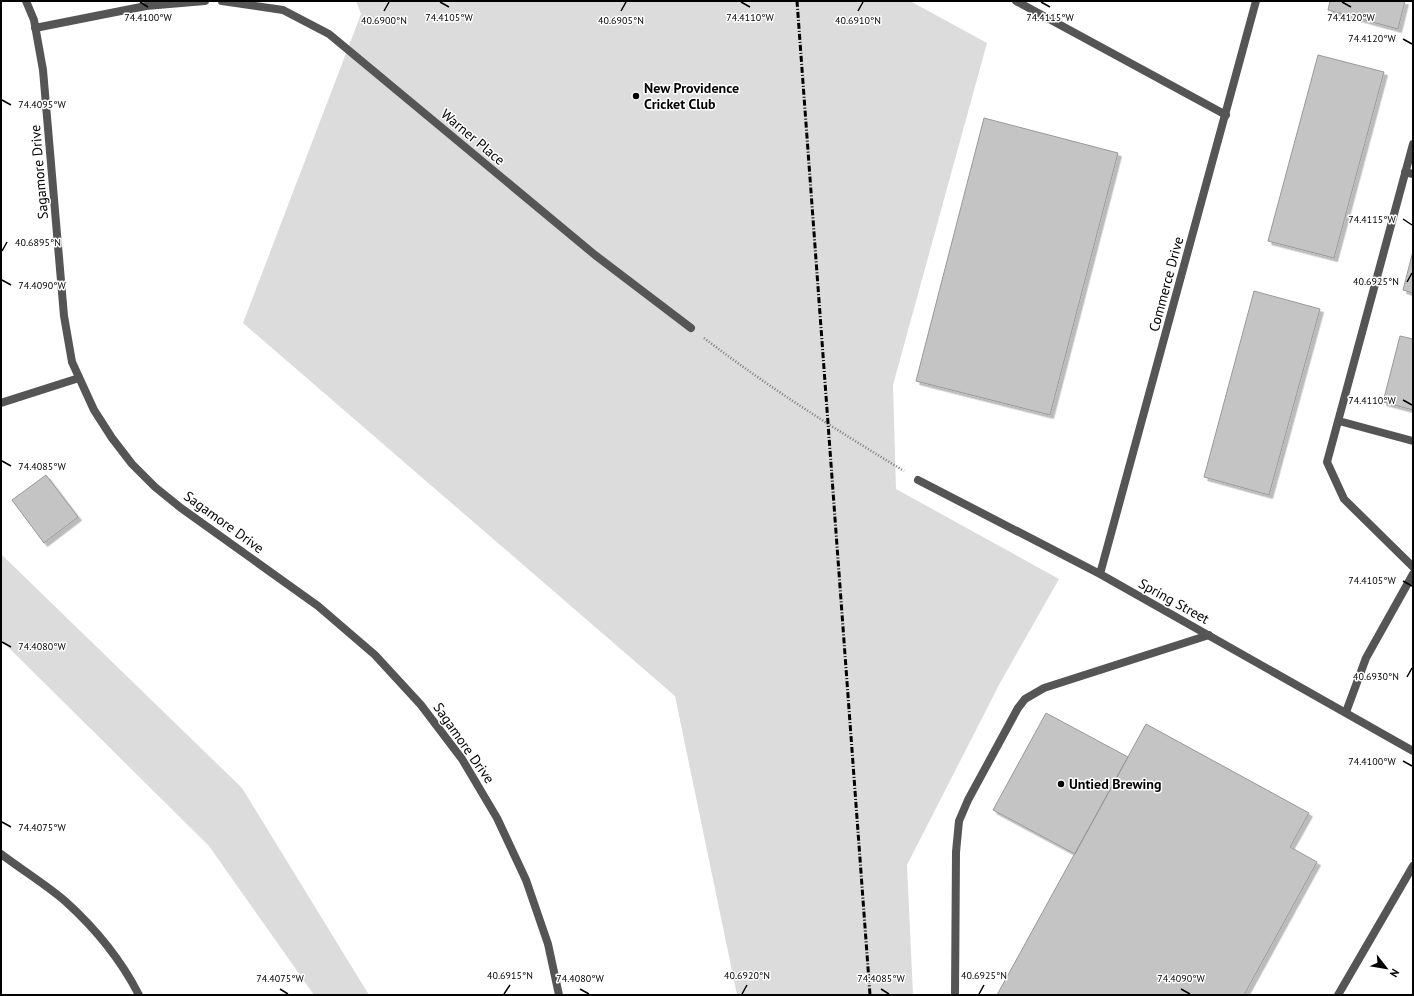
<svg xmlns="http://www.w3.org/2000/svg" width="1414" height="996" viewBox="0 0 1414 996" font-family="'PT Sans',sans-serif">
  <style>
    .green { fill: #dcdcdc }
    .building { fill: #c4c4c4; stroke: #999; filter: url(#shadow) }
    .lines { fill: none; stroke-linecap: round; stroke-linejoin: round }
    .path { stroke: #777; stroke-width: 2.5; stroke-dasharray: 1 2; stroke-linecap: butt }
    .service { stroke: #555; stroke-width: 8 }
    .minor { stroke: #555; stroke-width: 8 }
    .rail { stroke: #000; stroke-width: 3; stroke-dasharray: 6 2 1 2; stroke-linecap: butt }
    .ticks { fill: none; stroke: #000; stroke-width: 1.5 }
    .poi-dot { fill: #000; stroke: #fff; stroke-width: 1.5 }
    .labels { text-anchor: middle; stroke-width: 3; stroke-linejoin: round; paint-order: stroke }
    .poi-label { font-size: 14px; font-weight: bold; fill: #000; stroke: #fff; text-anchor: start }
    .street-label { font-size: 14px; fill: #000; stroke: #fff }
    .ticks-label { font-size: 10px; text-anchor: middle; fill: #000; stroke: #fff; stroke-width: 3; stroke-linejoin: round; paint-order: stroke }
  </style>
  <defs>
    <filter id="shadow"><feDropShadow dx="3.5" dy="3.5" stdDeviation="0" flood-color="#0004"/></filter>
  </defs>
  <rect width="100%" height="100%" fill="#fff"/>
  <!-- green -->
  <path class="green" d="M 356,1 L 910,1 L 987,43 L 893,385 L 896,489 L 1059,579 L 1000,683 L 907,865 L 913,995 L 737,995 L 675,696 L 243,323 L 361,14 Z
    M 1,554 L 242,788 L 369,995 L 314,995 L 209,846 L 1,640 Z"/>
  <!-- building -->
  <path class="building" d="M 1330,1 L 1405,1 L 1398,29 L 1328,10 Z
    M 1318,55 L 1384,72 L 1334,258 L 1268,241 Z
    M 984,118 L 1118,153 L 1050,415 L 916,381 Z
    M 1413,251 L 1413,293 L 1403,290 Z
    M 1254,291 L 1320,309 L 1269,495 L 1204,477 Z
    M 1400,336 L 1413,339 L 1413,410 L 1383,402 Z
    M 46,475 L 78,517 L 44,543 L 12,500 Z
    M 1046,713 L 1128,757 L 1075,854 L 993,810 Z
    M 1146,724 L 1309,813 L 1290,847 L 1317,862 L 1244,995 L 997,995 Z"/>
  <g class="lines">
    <!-- path -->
    <path class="path" d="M 704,338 C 768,387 835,429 904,471"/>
    <!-- service -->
    <path class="service" d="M 1016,1 L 1226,115
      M 1413,144 L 1327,462 L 1344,499 L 1413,567
      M 1405,172 L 1413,174
      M 1339,421 L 1413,441
      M 1346,712 L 1366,658 L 1413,574
      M 955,995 L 956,852 L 959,821 L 968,800 L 1018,708 L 1025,699 L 1044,688 L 1209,635
      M 1338,995 L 1413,866"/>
    <!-- minor -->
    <path class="minor" d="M 26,1 L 34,20 L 43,70 L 64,316 L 72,362 L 94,410 L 112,438 L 132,464 L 155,487 L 181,508 L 318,606 L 375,655 L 421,705 L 462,759 L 497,818 L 526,880 L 548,944 L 559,995
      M 222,1 L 283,10 L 329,34 L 595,255 L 691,328
      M 35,28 L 146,6 L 205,1
      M 1,403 L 79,378
      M 918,480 L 1100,574 L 1413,751
      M 1100,574 L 1256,1
      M 1,854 C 22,870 45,884 65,901 C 95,928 121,960 139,995"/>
    <!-- rail -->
    <path class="rail" d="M 797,1 L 870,995"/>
  </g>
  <!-- ticks -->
  <path class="ticks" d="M 140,2 L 148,7M 440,2 L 449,7M 741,2 L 750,7M 1041,2 L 1050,7M 1342,2 L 1351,7M 384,11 L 389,2M 621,11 L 626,2M 858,11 L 863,2M 1403,39 L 1412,44M 2,100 L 11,105M 1403,219 L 1412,225M 2,251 L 7,242M 2,280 L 11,285M 1407,282 L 1412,273M 1403,400 L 1412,405M 2,461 L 11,466M 1403,581 L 1412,586M 2,642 L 11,647M 1407,677 L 1412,668M 1403,761 L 1412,766M 2,822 L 11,827M 280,989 L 288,994M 580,989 L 589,994M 881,989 L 889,994M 1181,989 L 1190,994M 504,994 L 510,985M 742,994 L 747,985M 979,994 L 984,985"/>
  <!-- markers -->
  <g class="poi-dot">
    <circle cx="636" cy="96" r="4"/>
    <circle cx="1061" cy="784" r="4"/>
  </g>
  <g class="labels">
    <!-- poi labels -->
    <g class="poi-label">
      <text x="644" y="93">New Providence<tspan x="644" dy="16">Cricket Club</tspan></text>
      <text x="1069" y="789">Untied Brewing</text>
    </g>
    <!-- street labels -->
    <g class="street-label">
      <text transform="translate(473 137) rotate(40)" y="5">Warner Place</text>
      <text transform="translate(39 172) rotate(-95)" y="5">Sagamore Drive</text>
      <text transform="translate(1166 284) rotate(-75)" y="5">Commerce Drive</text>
      <text transform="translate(224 522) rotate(36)" y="5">Sagamore Drive</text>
      <text transform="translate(1174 601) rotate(29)" y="5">Spring Street</text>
      <text transform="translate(464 743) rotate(55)" y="5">Sagamore Drive</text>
    </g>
  </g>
  <g class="ticks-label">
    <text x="148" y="21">74.4100°W</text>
    <text x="449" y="21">74.4105°W</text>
    <text x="750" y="21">74.4110°W</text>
    <text x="1050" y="21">74.4115°W</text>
    <text x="1351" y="21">74.4120°W</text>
    <text x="621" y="24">40.6905°N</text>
    <text x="858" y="24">40.6910°N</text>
    <text x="384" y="24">40.6900°N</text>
    <text x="1372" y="42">74.4120°W</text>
    <text x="42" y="108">74.4095°W</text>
    <text x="1372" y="223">74.4115°W</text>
    <text x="38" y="246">40.6895°N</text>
    <text x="1376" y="285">40.6925°N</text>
    <text x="42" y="289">74.4090°W</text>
    <text x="1372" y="404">74.4110°W</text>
    <text x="42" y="470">74.4085°W</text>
    <text x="1372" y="584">74.4105°W</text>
    <text x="42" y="650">74.4080°W</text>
    <text x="1376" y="680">40.6930°N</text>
    <text x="1372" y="765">74.4100°W</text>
    <text x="42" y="831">74.4075°W</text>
    <text x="510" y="979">40.6915°N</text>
    <text x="747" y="979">40.6920°N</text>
    <text x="984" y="979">40.6925°N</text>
    <text x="280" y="982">74.4075°W</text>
    <text x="580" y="982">74.4080°W</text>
    <text x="881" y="982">74.4085°W</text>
    <text x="1181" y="982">74.4090°W</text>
  </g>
  <!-- border -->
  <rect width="1414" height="996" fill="none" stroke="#000000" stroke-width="4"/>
  <!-- north arrow -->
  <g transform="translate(1386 968) rotate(121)" stroke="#ffffff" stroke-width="3" paint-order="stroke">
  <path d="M0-3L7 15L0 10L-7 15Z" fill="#000000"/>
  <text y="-6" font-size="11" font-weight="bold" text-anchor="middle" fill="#000000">N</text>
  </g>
</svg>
